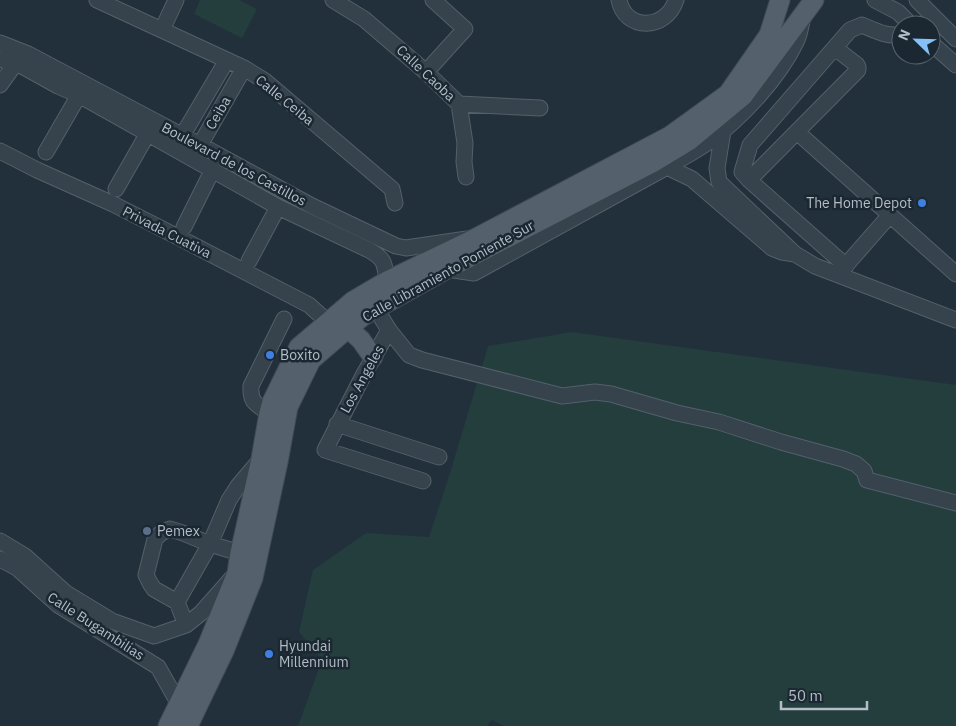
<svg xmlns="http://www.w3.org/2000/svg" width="956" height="726" viewBox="0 0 956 726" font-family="'IBM Plex Sans',sans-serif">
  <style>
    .green { fill: #243d3d }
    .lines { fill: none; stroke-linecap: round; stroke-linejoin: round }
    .minor-casing { stroke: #54606a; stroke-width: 17 }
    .major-casing { stroke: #3f4b55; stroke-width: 21 }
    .minor { stroke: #36424c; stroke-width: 15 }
    .major { stroke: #54616c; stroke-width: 19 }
    .shop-dot { fill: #3f7fe0; stroke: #1b2731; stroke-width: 2 }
    .service-dot { fill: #5c6f8a; stroke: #1b2731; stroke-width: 2 }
    .labels { text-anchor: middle; stroke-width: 5; stroke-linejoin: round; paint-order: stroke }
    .street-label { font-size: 14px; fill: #b2bdc8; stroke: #1b2731 }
    .poi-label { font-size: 14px; fill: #b2bdc8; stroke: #1b2731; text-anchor: start }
  </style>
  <rect width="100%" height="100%" fill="#22303c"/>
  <!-- green -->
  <path class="green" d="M 200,0 L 239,0 L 257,9 L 242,38 L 194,14 Z
    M 572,332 L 956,385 L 956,726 L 504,726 L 492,720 L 487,726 L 298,726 L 322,660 L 299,632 L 313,570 L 366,533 L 429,537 L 450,473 L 488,346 Z"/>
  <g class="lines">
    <defs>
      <path id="minor" d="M 97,0 L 244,68 L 265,81 L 392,189 L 395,203
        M 333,0 L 364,19 L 426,72 L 459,104 L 465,143 L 464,162 L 466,177
        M 619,0 C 625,31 666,31 676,0
        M 875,0 L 898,12 L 911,25
        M 917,0 L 956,39
        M 162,30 L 176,0
        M 0,43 L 28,54 L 200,145 L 312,206 L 396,246 L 406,248 L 467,239
        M 931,43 L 956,65
        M 0,59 L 22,66 L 58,86 L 79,95 L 278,207 L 369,250 C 386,260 384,263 387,281
        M 426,72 L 465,29 L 433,0
        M 0,85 L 15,64
        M 459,104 L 540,108
        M 723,131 L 717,168 L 719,182 L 795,254 L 815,266 L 956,320
        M 797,132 L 956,274
        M 178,143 L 227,60
        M 0,151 L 37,170 L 113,204 L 174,235 L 309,305 L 329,323
        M 46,152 L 79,95
        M 196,153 L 200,145 L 244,68
        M 661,165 L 667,167 C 680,159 694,152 707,143 C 741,119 779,78 797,40 C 800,33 801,25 803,17
        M 749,180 L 858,70 L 858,67 L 857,65 L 835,48
        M 116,189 L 148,133
        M 184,227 L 213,169
        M 249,261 L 278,207
        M 846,266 L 749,180 L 742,172 L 750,145 L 850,30 L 862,25 C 874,30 889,38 901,34
        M 447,269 L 474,273 L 667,167 L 692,179 L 772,248 L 782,252 L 795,254
        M 840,272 L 890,215
        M 376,309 L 389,330 L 409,355 L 422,360 L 562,396 L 595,392 L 611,394 L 677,413 L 719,422 L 781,442 L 843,459 L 856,464 L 864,471 L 867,480 L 956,503
        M 389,330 L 363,376 L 325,450 L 423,481
        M 269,413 C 256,404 250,403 251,386 L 284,319
        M 337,424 L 439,457
        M 0,541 L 25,556 L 66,593 L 112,621 L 154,636 L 186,625 L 201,613 L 232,578
        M 0,559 L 17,568 L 58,605 L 158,667 L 179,704
        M 177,602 L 210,544 L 229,500 L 238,486 L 260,460
        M 186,625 L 177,602 L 154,589 L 150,583 L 146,575 L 155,539 L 161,533 L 170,529 L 183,533 L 210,544 L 240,553"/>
      <path id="major" d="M 348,328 L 361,340 L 373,357
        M 168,726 L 208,644 L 237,573 L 240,553 L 261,459 L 269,413 L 272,402 L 299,347 L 353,301 L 387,281 L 478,237 L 670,136 L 728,94 L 769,35 L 780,0
        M 188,726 L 224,651 L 253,578 L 278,462 L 288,407 L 311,360 L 348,328 L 363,316 L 447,269 L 652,163 L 690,140 L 743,96 L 814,0"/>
    </defs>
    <!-- minor casing -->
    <use href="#minor" class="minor-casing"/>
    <!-- major casing -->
    <use href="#major" class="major-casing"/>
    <!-- minor -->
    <use href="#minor" class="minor"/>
    <!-- major -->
    <use href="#major" class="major"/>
  </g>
  <!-- markers -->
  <g class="shop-dot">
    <circle cx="922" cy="203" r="5"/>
    <circle cx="270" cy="355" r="5"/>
    <circle cx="269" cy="654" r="5"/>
  </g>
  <circle class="service-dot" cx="147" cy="531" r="5"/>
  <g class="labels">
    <!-- street labels -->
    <g class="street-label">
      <text transform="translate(426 73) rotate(43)" y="5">Calle Caoba</text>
      <text transform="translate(285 100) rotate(39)" y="5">Calle Ceiba</text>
      <text transform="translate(218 113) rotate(-60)" y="5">Ceiba</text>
      <text transform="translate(234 164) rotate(28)" y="5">Boulevard de los Castillos</text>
      <text transform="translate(167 232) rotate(27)" y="5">Privada Cuativa</text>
      <text transform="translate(448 271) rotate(-29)" y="5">Calle Libramiento Poniente Sur</text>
      <text transform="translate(362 379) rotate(-61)" y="5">Los Angeles</text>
      <text transform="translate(96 626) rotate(33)" y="5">Calle Bugambilias</text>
    </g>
    <!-- poi labels -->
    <g class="poi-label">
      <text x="912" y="208" text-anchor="end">The Home Depot</text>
      <text x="280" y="360">Boxito</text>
      <text x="157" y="536">Pemex</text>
      <text x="279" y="651">Hyundai<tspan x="279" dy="16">Millennium</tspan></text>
    </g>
  </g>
  <!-- north arrow -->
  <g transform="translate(916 40) rotate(293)"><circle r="24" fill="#1b2731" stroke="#57636d"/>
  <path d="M0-4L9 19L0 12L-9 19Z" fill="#85c0f9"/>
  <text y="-8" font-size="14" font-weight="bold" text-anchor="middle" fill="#b2bdc8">N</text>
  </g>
  <!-- scale -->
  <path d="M781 701v8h86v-8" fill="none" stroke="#b2bdc8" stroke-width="2.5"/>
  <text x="788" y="701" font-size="15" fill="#b2bdc8" stroke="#1b2731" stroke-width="4" paint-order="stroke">50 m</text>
</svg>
